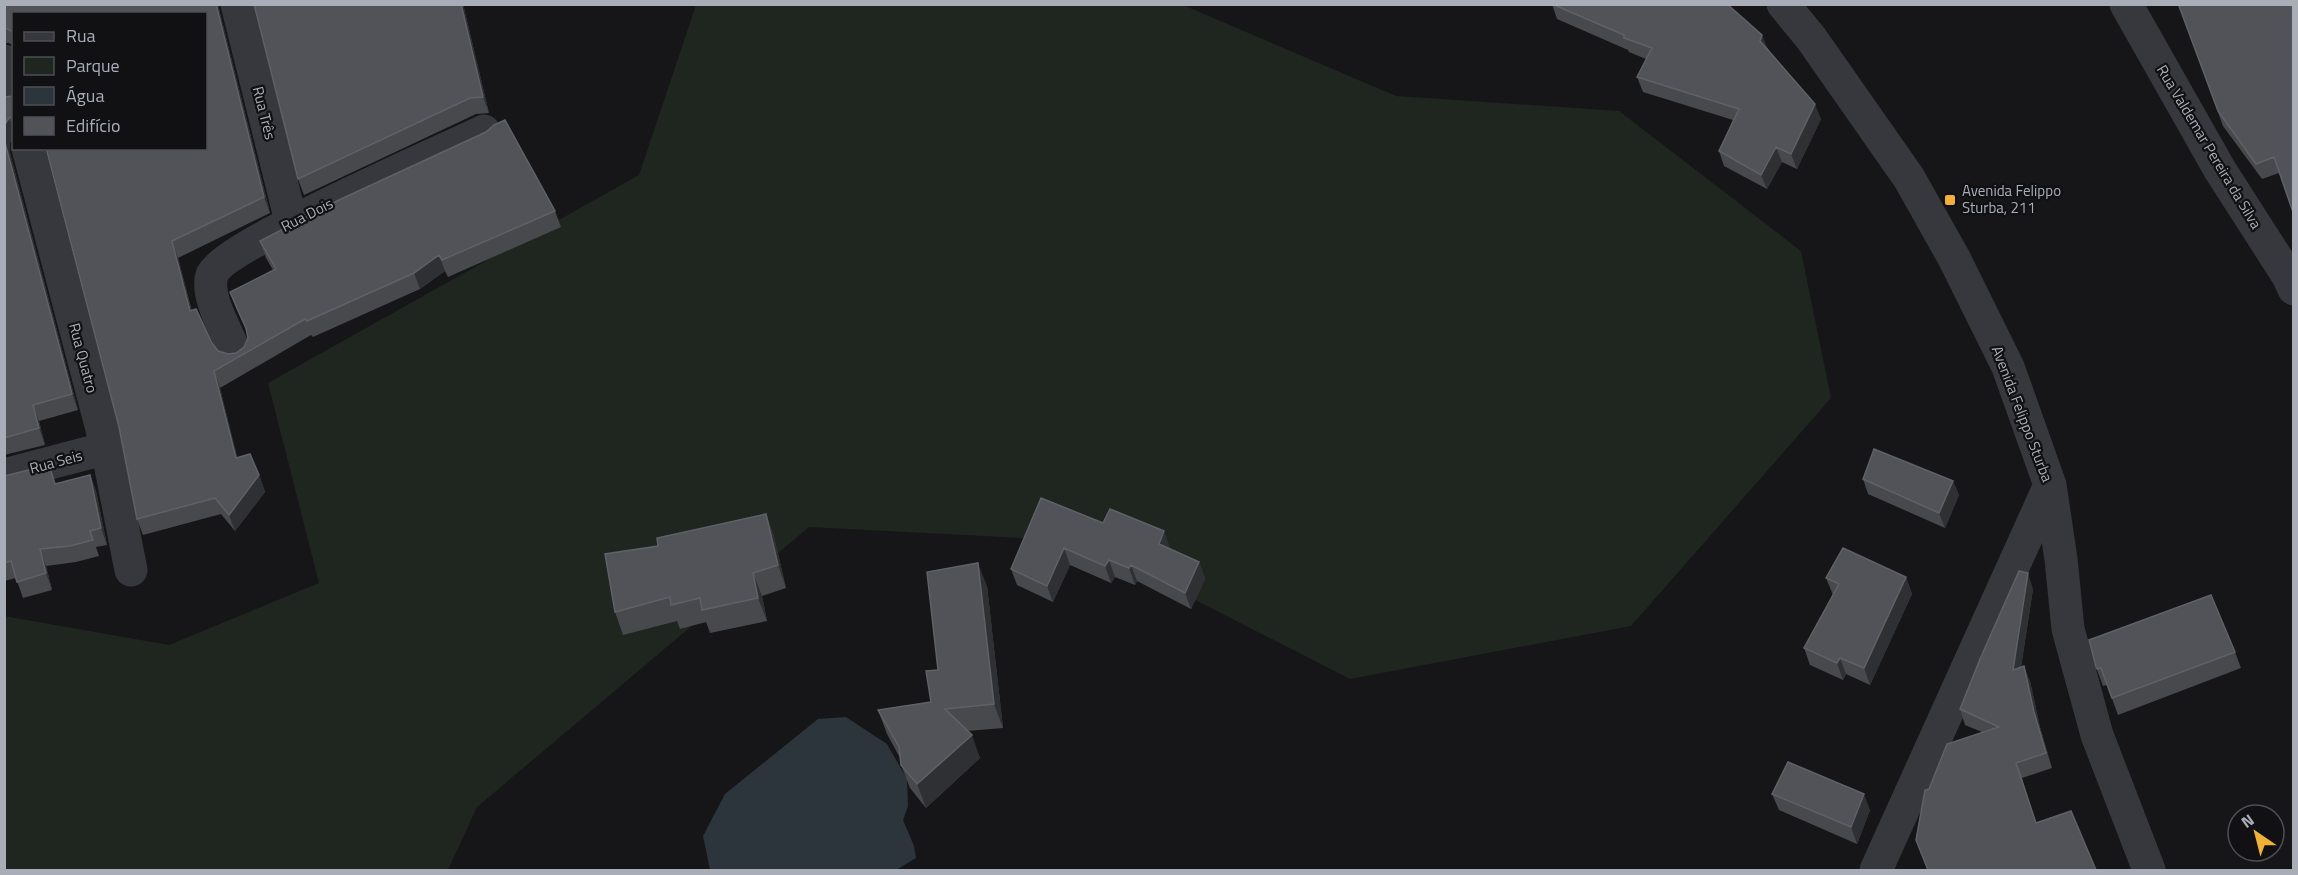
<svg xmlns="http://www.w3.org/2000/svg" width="2298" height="875" viewBox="0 0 2298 875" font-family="'Titillium Web',sans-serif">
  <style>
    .green { fill: #1e261f }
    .water { fill: #2c353c }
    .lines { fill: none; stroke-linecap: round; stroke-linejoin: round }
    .street { stroke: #37383d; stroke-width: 33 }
    .wall { fill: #47494d }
    .shaded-wall { fill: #2f3033 }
    .building { fill: #525359; stroke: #5f6168; stroke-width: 1.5 }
    .poi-dot { fill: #f2b134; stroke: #111113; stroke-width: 2 }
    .labels { text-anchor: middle; stroke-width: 4.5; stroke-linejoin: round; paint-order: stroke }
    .street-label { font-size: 15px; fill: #a8adb8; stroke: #111113 }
    .poi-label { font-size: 15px; fill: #a8adb8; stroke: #111113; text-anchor: start }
  </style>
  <rect width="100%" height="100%" fill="#161618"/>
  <!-- green -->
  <path class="green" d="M 696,5 L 1183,5 L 1396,96 L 1619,111 L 1801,251 L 1831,398 L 1631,626 L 1350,679 L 1080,541 L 809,527 L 477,807 L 448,870 L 5,870 L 4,616 L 169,645 L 319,583 L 268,383 L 639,175 Z"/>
  <!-- water -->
  <path class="water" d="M 846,717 L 887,744 L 907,779 L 908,806 L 903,820 L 914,846 L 916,858 L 896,870 L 710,870 L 703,836 L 725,794 L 818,719 Z"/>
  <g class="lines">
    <!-- street -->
    <path class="street" d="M 237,4 L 291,221
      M 1783,4 L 1811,38 L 1909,178 L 1954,258 L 2008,367 L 2050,485 L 2061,559 L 2068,629 L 2097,735 L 2149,870
      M 2126,4 L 2220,170 L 2288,276 L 2294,289
      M 4,61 L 14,95
      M 28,148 L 107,448 L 131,570
      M 235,352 C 227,332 205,296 212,275 C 222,247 445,150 484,131
      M 4,475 L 107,448
      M 1876,870 L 2050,485"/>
  </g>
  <!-- wall -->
  <path class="wall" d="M 4,4 L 219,4 L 219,9 L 270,213 L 178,258 L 192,311 L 212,343 L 218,351 L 228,354 L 236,353 L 244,347 L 248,338 L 247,332 L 236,308 L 230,292 L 273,270 L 266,258 L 260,241 L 555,211 L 561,227 L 448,277 L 445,271 L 420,289 L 313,337 L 311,335 L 220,388 L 237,458 L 259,475 L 265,492 L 235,531 L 221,514 L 143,535 L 137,519 L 119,427 L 14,14 L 14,46 L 9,43 L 4,43 Z
    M 463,4 L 489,113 L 476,114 L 304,195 L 298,179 Z
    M 1552,4 L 1729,4 L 1728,6 L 1768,49 L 1821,119 L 1797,169 L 1782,162 L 1767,189 L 1724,166 L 1719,151 L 1733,120 L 1643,92 L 1637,77 L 1646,59 L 1629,52 L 1628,50 L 1557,19 Z
    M 2294,4 L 2279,173 L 2262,179 L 2223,126 L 2179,6 Z
    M 14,96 L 14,137 L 10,143 L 10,153 L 78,410 L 39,421 L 45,445 L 4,455 L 4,97 Z
    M 90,475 L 96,491 L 107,545 L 96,547 L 99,556 L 76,562 L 46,566 L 52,590 L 23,598 L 16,578 L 4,581 L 4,476 L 56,484 Z
    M 1863,479 L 1953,481 L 1959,495 L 1945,528 L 1868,494 Z
    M 766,514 L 774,537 L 786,588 L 762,596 L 767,621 L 710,633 L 706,622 L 680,629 L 677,621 L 623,635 L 615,612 L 658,546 Z
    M 1103,523 L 1170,547 L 1169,549 L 1199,562 L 1205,579 L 1191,609 L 1137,581 L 1135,585 L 1115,577 L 1111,583 L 1070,565 L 1053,602 L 1017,585 L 1011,569 Z
    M 1906,577 L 1912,594 L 1870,685 L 1846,674 L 1843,680 L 1810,665 L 1804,648 L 1833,595 L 1826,578 Z
    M 987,586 L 1003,728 L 967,731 L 980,758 L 926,808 L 910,788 L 901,765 L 900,758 L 887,734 L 878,710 L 931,702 L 938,670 Z
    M 2033,589 L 2021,667 L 2030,681 L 2040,727 L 2052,768 L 2022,778 L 2036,823 L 2096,870 L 1929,789 L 1982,732 L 1965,725 L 1960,709 Z
    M 2235,652 L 2241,668 L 2118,715 L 2107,685 L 2103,686 L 2096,667 Z
    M 1772,794 L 1870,810 L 1857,844 L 1779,810 Z"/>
  <!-- shaded-wall -->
  <path class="shaded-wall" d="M 216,4 L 219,4 L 219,9 L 270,213 L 264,197 Z
    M 461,4 L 463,4 L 489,113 L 483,97 Z
    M 1762,35 L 1768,49 L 1760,41 Z
    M 1815,104 L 1821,119 L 1797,169 L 1791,154 Z
    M 9,118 L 14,129 L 14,137 L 10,143 L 10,153 L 78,410 L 72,394 L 4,139 L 4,126 Z
    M 1776,147 L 1782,162 L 1767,189 L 1761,175 Z
    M 172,241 L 178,258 L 196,328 L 190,311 Z
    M 439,255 L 445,271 L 420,289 L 414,273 Z
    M 214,371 L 220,388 L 242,475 L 236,458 Z
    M 33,405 L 39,421 L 45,445 L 39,428 Z
    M 90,475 L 96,491 L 107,545 L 101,528 Z
    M 259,475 L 265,492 L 235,531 L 229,515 Z
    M 1953,481 L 1959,495 L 1945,528 L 1939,513 Z
    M 766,514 L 774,537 L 786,588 L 778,565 Z
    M 1164,531 L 1170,547 L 1165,560 L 1159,544 Z
    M 1064,548 L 1070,565 L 1053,602 L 1047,586 Z
    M 40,549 L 46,566 L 52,590 L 46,573 Z
    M 1109,560 L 1115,577 L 1111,583 L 1105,566 Z
    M 1199,562 L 1205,579 L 1191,609 L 1185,593 Z
    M 978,563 L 987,586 L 1003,728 L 994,704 Z
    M 1131,565 L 1137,581 L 1135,585 L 1129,568 Z
    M 753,573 L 762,596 L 767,621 L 758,598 Z
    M 2028,573 L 2033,589 L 2018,686 L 2013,670 Z
    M 1906,577 L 1912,594 L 1870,685 L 1864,668 Z
    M 1840,658 L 1846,674 L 1843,680 L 1837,663 Z
    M 2024,666 L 2030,681 L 2040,727 L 2052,768 L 2034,712 Z
    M 972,735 L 980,758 L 926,808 L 917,784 Z
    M 1864,794 L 1870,810 L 1857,844 L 1851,827 Z"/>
  <!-- building -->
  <path class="building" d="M 4,4 L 216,4 L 264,197 L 172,241 L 190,311 L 196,309 L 212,343 L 218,351 L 228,354 L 236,353 L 244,347 L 248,338 L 246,328 L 230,292 L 276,269 L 260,241 L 339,200 L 486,132 L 494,125 L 505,120 L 555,211 L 442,260 L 439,255 L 414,273 L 307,321 L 305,319 L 214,371 L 236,458 L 250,454 L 259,475 L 229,515 L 215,498 L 137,519 L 119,427 L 46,148 L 206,148 L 206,14 L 14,14 L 14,35 L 11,31 L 4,27 Z
    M 254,4 L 461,4 L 483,97 L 470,98 L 298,179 Z
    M 1552,4 L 1727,4 L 1762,35 L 1760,41 L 1815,104 L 1791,154 L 1776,147 L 1761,175 L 1719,151 L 1739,109 L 1637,77 L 1652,48 L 1624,38 L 1624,35 Z
    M 2186,4 L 2294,4 L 2294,215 L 2274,157 L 2256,164 L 2218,111 L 2179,6 Z
    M 14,96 L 14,116 L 9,118 L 4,126 L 4,97 Z
    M 4,139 L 72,394 L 33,405 L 39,428 L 4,438 Z
    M 1874,449 L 1953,481 L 1939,513 L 1863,479 Z
    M 49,465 L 55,484 L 90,475 L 101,528 L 90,531 L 93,540 L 70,546 L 40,549 L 46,573 L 17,582 L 11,561 L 4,563 L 4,476 Z
    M 1041,498 L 1103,523 L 1110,509 L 1164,531 L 1159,544 L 1199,562 L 1185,593 L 1131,565 L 1129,568 L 1109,560 L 1105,566 L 1064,548 L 1047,586 L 1011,569 Z
    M 766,514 L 778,565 L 753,573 L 758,598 L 702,610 L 700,598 L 671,605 L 670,597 L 615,612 L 605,554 L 658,546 L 657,538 Z
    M 1843,548 L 1906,577 L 1864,668 L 1840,658 L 1837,663 L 1804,648 L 1839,584 L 1826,578 Z
    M 978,563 L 994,704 L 945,709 L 972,735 L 917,784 L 901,765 L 899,747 L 878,710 L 931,702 L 926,671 L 938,670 L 927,572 Z
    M 2019,571 L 2028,573 L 2013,670 L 2024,666 L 2034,712 L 2046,753 L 2016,763 L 2036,823 L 2071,811 L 2096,870 L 1928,870 L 1916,840 L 1925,790 L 1929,789 L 1947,744 L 1999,727 L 1960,709 L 1980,659 Z
    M 2211,595 L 2235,652 L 2112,698 L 2101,668 L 2097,669 L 2096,667 L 2089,640 Z
    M 1788,762 L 1864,794 L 1851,827 L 1772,794 Z"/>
  <!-- markers -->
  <rect class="poi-dot" x="1944" y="194" width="12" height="12" rx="3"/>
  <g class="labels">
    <!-- street labels -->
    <g class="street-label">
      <text transform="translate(264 113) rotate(76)" y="5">Rua Três</text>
      <text transform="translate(2209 147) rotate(59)" y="5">Rua Valdemar Pereira da Silva</text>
      <text transform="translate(307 215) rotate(-27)" y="5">Rua Dois</text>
      <text transform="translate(83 358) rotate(75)" y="5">Rua Quatro</text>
      <text transform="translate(2022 414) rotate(69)" y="5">Avenida Felippo Sturba</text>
      <text transform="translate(56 462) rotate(-15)" y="5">Rua Seis</text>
    </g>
    <!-- poi labels -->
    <g class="poi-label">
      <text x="1962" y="196">Avenida Felippo<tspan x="1962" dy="17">Sturba, 211</tspan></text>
    </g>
  </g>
  <!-- border -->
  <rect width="2298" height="875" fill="none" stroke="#a8adb8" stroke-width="12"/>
  <!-- legend -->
  <rect x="12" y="12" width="195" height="138" fill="#111113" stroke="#4d4f55" stroke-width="1.5"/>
  <rect x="24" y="32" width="30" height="9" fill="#37383d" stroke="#4d4f55" stroke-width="1.5"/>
  <text x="66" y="42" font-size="18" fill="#a8adb8">Rua</text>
  <rect x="24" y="57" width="30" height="18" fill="#1e261f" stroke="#4d4f55" stroke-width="1.5"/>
  <text x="66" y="72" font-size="18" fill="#a8adb8">Parque</text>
  <rect x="24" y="87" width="30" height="18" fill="#2c353c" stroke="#4d4f55" stroke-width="1.5"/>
  <text x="66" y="102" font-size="18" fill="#a8adb8">Água</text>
  <rect x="24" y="117" width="30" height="18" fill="#525359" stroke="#4d4f55" stroke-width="1.5"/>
  <text x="66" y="132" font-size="18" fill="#a8adb8">Edifício</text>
  <!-- north arrow -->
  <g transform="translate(2256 833) rotate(325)"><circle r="28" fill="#111113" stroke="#4d4f55" stroke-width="1.5"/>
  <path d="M0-4.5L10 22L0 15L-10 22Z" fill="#f2b134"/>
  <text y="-9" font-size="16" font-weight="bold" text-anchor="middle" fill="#a8adb8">N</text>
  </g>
</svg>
